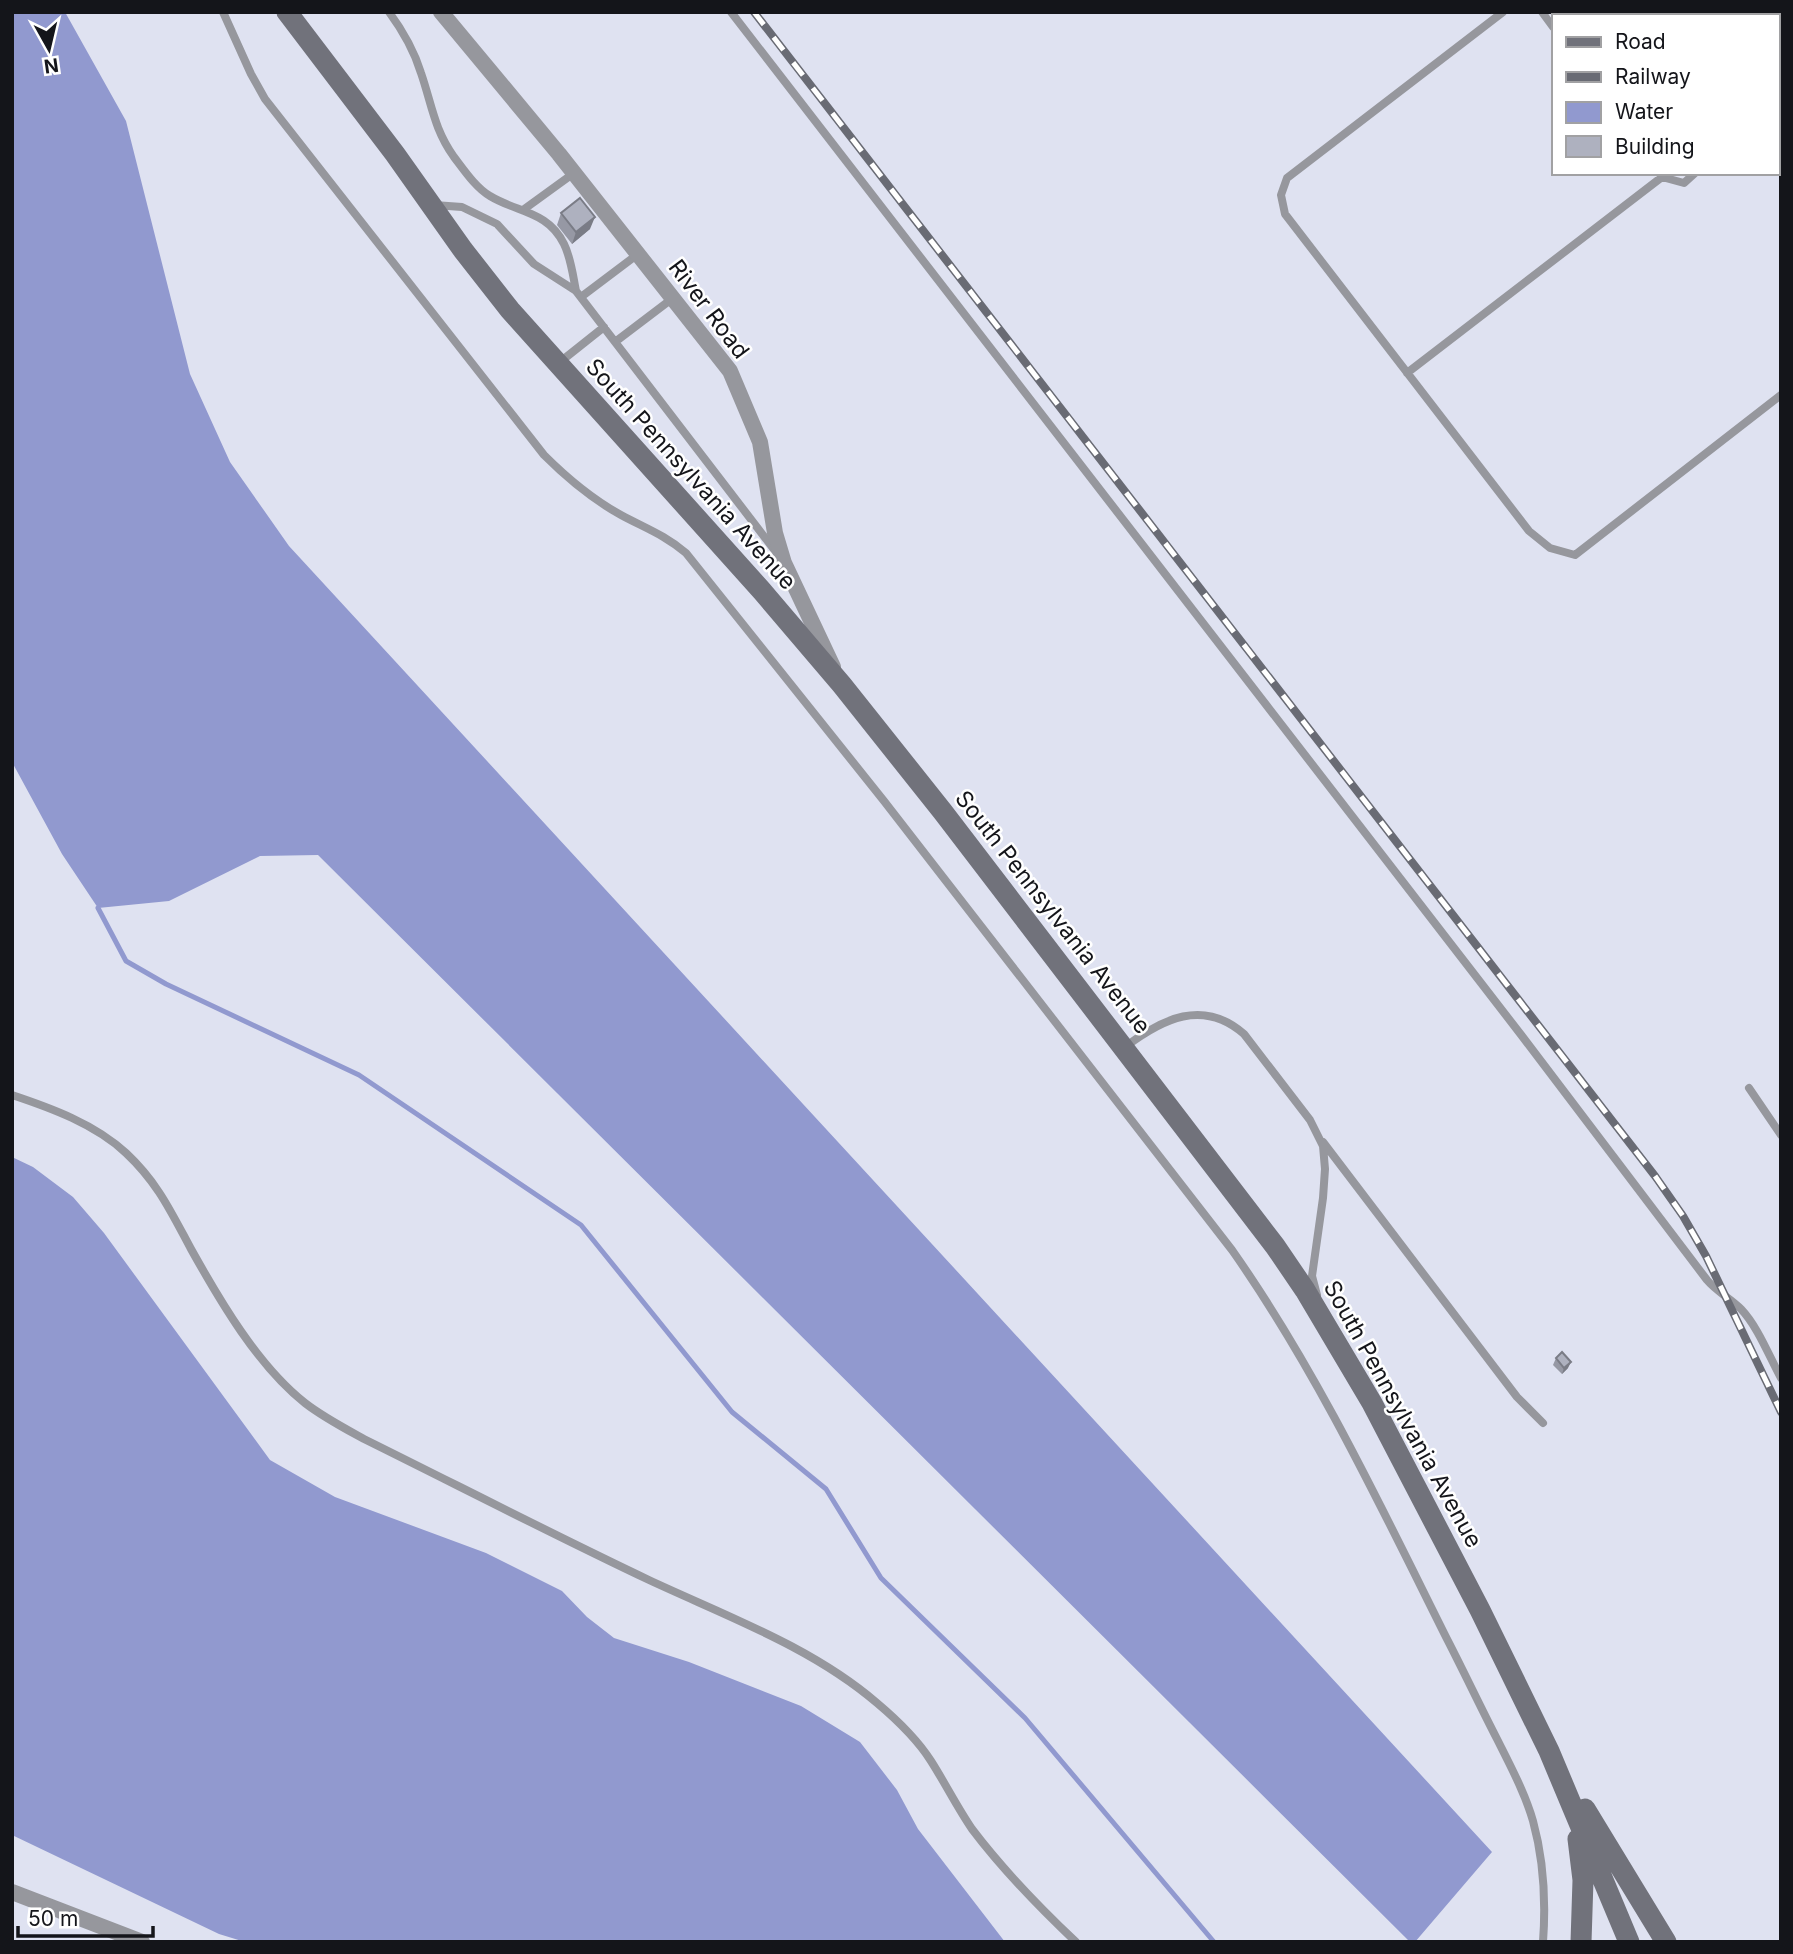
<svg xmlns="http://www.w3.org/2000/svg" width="1793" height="1954" viewBox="0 0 1793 1954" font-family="Inter,sans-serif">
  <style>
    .water { fill: #9199cf }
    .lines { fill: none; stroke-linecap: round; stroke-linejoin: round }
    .stream { stroke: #9199cf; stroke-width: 5 }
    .lane { stroke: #96979d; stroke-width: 8 }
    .street { stroke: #96979d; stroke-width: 16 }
    .secondary { stroke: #71727b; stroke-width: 21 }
    .rail-casing { stroke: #696b74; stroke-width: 8 }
    .rail { stroke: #fff; stroke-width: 5; stroke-dasharray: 16; stroke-linecap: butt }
    .wall { fill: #9698a4 }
    .shaded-wall { fill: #7a7c86 }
    .building { fill: #aeb1bf; stroke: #7a7c86; stroke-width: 2 }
    .labels { text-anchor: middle; stroke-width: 5; stroke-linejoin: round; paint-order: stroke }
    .street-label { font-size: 23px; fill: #14151a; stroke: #fff }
  </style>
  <rect width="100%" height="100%" fill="#dfe2f1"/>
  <!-- water -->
  <path class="water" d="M 12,12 L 65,12 L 126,121 L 190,374 L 230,462 L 289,546 L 1492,1852 L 1415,1942 L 1410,1942 L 318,855 L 260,856 L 169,901 L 98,908 L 62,854 L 12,762 Z
    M 12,1157 L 33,1167 L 73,1197 L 104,1233 L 270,1460 L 335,1497 L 486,1553 L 562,1591 L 587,1617 L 614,1638 L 689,1662 L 801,1706 L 860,1742 L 897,1790 L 918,1829 L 1005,1942 L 245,1942 L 219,1934 L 12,1835 Z"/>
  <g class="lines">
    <!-- stream -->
    <path class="stream" d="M 98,908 L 126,961 L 166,984 L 359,1075 L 581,1225 L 732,1412 L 826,1489 L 881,1578 L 1025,1718 L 1214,1942"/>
    <!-- lane -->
    <path class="lane" d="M 223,12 L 251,74 L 265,99 L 544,455 C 568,479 592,499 621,515 C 645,528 665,535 686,553 L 884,801 L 1232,1250 C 1317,1371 1381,1507 1447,1639 C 1464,1672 1480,1706 1497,1739 C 1510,1765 1525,1793 1533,1821 C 1544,1861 1546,1901 1543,1942
      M 389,12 C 403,31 414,50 421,73 C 432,105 434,129 454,157 C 464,170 476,188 490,196 C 518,213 548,211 564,244 C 571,258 573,276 576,291 L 776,552
      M 731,12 L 1522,1036 L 1707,1280 C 1717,1292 1730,1298 1741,1309 C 1758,1327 1769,1356 1781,1378
      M 1503,12 L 1287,178 L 1281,195 L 1285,214 L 1529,531 L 1550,548 L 1575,555 L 1781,395
      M 1542,12 L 1553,27
      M 1777,103 L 1781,100
      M 1659,173 L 1662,177 L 1684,183 L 1695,173
      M 434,205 L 462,207 L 497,224 L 534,264 L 576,291
      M 523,210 L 574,173
      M 581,297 L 638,254
      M 615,342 L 673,298
      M 560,362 L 604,327
      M 1407,373 L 1662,177
      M 1125,1047 C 1162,1019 1203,998 1244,1034 L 1310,1120 L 1323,1146 L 1325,1169 L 1323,1198 L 1312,1276 L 1317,1295
      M 1749,1088 L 1781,1135
      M 12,1095 C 51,1108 95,1124 126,1153 C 158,1183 171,1212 191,1249 C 220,1301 258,1366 305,1403 C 323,1417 344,1428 364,1439 C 459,1486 554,1535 649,1580 C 726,1616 812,1647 877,1703 C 896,1719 917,1739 931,1761 C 945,1783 957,1807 972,1829 C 1003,1870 1039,1907 1076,1942
      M 1323,1142 L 1517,1397 L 1543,1423"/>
    <!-- street -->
    <path class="street" d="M 441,12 L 559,154 L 730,371 L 760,442 L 775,533 L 784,563 L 833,667
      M 12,1892 L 142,1942"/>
    <!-- secondary -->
    <path class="secondary" d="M 287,12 L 395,154 L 463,250 L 510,310 L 762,591 L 842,685 L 943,812 L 1275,1246 L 1305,1290 L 1372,1403 L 1480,1610 L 1549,1751 L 1629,1942
      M 1585,1809 L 1666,1942
      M 1578,1839 L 1583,1880 L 1581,1942"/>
    <defs>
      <path id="rail" d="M 754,12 L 1655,1176 L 1683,1216 L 1706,1256 L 1781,1412"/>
    </defs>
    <!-- rail casing -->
    <use href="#rail" class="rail-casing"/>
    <!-- rail -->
    <use href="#rail" class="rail"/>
  </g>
  <!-- wall -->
  <path class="wall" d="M 561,213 L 590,229 L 572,244 L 557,225 Z
    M 1556,1358 L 1568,1368 L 1562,1374 L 1553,1365 Z"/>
  <!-- shaded-wall -->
  <path class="shaded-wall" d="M 595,217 L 590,229 L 572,244 L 576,232 Z
    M 1571,1362 L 1568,1368 L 1562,1374 L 1564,1368 Z"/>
  <!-- building -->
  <path class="building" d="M 580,198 L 595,217 L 576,232 L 561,213 Z
    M 1562,1352 L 1571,1362 L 1564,1368 L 1556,1358 Z"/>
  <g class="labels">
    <!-- street labels -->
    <g class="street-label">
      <text transform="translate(709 309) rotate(53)" y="8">River Road</text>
      <text transform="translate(691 474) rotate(48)" y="8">South Pennsylvania Avenue</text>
      <text transform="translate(1053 912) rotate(52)" y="8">South Pennsylvania Avenue</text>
      <text transform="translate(1403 1414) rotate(61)" y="8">South Pennsylvania Avenue</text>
    </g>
  </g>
  <!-- border -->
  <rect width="1793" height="1954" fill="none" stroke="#14151a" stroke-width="28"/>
  <!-- legend -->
  <rect x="1552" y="14" width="228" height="161" fill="#ffffff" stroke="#a1a1a3" stroke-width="2"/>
  <rect x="1566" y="37" width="35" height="10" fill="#71727b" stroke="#a1a1a3" stroke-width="2"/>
  <text x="1615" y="49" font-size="21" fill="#14151a">Road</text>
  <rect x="1566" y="72" width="35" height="10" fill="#696b74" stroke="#a1a1a3" stroke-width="2"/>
  <text x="1615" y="84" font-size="21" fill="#14151a">Railway</text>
  <rect x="1566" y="102" width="35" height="21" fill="#9199cf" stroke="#a1a1a3" stroke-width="2"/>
  <text x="1615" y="119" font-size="21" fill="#14151a">Water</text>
  <rect x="1566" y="136" width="35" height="21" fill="#aeb1bf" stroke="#a1a1a3" stroke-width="2"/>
  <text x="1615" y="154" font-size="21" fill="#14151a">Building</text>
  <!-- north arrow -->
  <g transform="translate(49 49) rotate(172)" stroke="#ffffff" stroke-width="5" paint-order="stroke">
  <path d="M0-5L12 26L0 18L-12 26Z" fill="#14151a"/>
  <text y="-10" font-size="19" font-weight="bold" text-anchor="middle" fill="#14151a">N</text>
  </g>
  <!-- scale -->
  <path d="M18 1926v10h135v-10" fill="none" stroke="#14151a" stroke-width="3.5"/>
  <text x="28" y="1926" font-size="21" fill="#14151a" stroke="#ffffff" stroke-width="5" paint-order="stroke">50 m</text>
</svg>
